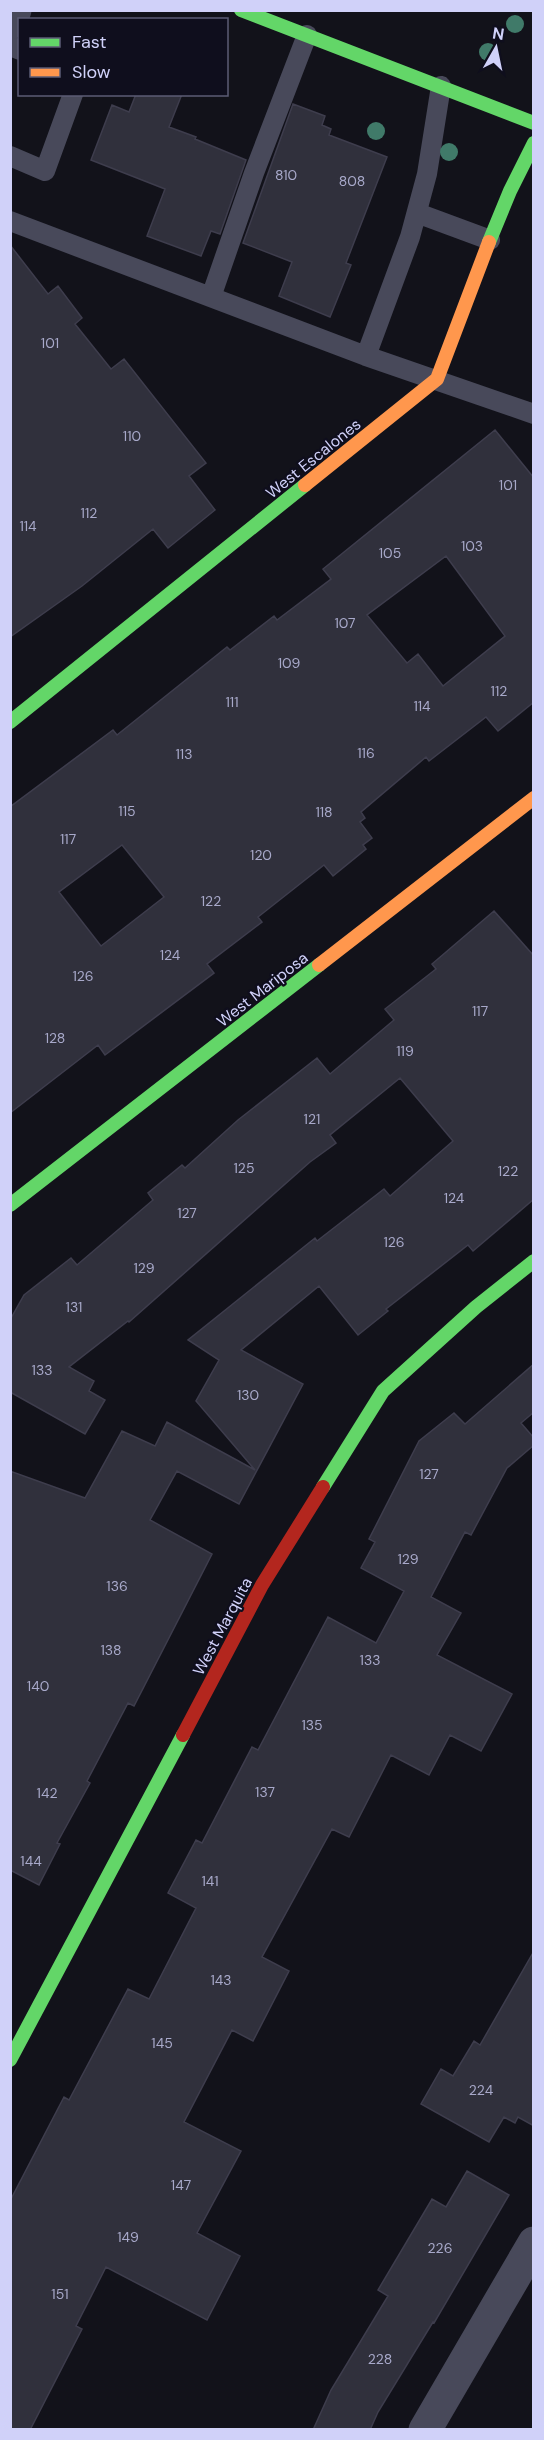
<svg xmlns="http://www.w3.org/2000/svg" width="544" height="2440" viewBox="0 0 544 2440" font-family="'DM Sans',sans-serif">
  <style>
    .building { fill: #30303c; stroke: #3e3d4d; stroke-width: 1.5; fill-rule: evenodd }
    .lines { fill: none; stroke-linecap: round; stroke-linejoin: round }
    .lane { stroke: #48495a; stroke-width: 20 }
    .street { stroke: #48495a; stroke-width: 33 }
    .fast { stroke: #63d668; stroke-width: 14 }
    .slow { stroke: #ff974d; stroke-width: 14 }
    .jam { stroke: #b3261e; stroke-width: 14 }
    .tree { fill: #407a69 }
    .labels { text-anchor: middle; stroke-width: 4.5; stroke-linejoin: round; paint-order: stroke }
    .number-label { font-size: 14px; fill: #a8a9ca }
    .street-label { font-size: 16px; fill: #d0d1f9; stroke: #0f0e1d }
  </style>
  <rect width="100%" height="100%" fill="#12121a"/>
  <!-- building -->
  <path class="building" d="M 136,94 L 182,94 L 169,127 L 196,137 L 195,139 L 246,160 L 220,234 L 211,231 L 201,256 L 147,236 L 165,189 L 91,160 L 112,105 L 129,112 Z
    M 293,104 L 325,116 L 322,125 L 331,129 L 329,135 L 387,157 L 346,263 L 351,265 L 330,317 L 279,296 L 292,262 L 243,243 Z
    M 10,245 L 48,294 L 58,286 L 82,318 L 75,324 L 111,369 L 124,359 L 206,463 L 189,476 L 215,510 L 168,548 L 153,529 L 82,586 L 10,637 Z
    M 495,430 L 534,478 L 534,702 L 498,731 L 486,717 L 429,761 L 426,757 L 361,812 L 365,818 L 360,822 L 372,838 L 363,845 L 366,849 L 333,876 L 324,865 L 258,917 L 262,922 L 207,964 L 214,973 L 105,1055 L 98,1045 L 10,1113 L 10,807 L 113,730 L 117,735 L 227,647 L 230,650 L 274,616 L 277,620 L 331,579 L 323,569 ZM 446,556 L 505,636 L 443,686 L 418,654 L 407,663 L 367,615 ZM 122,845 L 164,897 L 101,946 L 59,892 Z
    M 494,911 L 534,956 L 534,1199 L 473,1251 L 468,1245 L 386,1309 L 388,1311 L 358,1335 L 319,1286 L 241,1350 L 303,1384 L 239,1504 L 177,1471 L 150,1520 L 212,1554 L 134,1706 L 128,1703 L 87,1781 L 90,1783 L 57,1843 L 60,1844 L 39,1885 L 10,1870 L 10,1471 L 85,1498 L 122,1431 L 155,1446 L 167,1422 L 255,1470 L 196,1401 L 219,1360 L 188,1340 L 315,1238 L 317,1241 L 384,1189 L 390,1196 L 453,1141 L 400,1078 L 330,1135 L 336,1143 L 310,1162 L 129,1322 L 128,1321 L 69,1367 L 94,1381 L 89,1391 L 105,1400 L 85,1434 L 10,1392 L 10,1320 L 24,1295 L 71,1258 L 77,1265 L 153,1200 L 148,1193 L 182,1165 L 185,1168 L 238,1120 L 317,1058 L 330,1074 L 394,1020 L 385,1009 L 436,969 L 432,964 Z
    M 534,1364 L 534,1412 L 521,1423 L 534,1438 L 534,1445 L 507,1468 L 471,1535 L 465,1532 L 431,1597 L 461,1613 L 437,1655 L 512,1694 L 481,1751 L 450,1735 L 429,1775 L 391,1755 L 349,1837 L 332,1829 L 262,1957 L 289,1971 L 253,2041 L 232,2030 L 184,2122 L 241,2151 L 197,2233 L 240,2256 L 207,2320 L 106,2267 L 76,2326 L 82,2329 L 30,2430 L 10,2430 L 10,2201 L 64,2097 L 69,2100 L 128,1989 L 149,1999 L 196,1908 L 168,1893 L 196,1840 L 202,1843 L 252,1747 L 258,1750 L 328,1617 L 376,1643 L 404,1591 L 361,1568 L 375,1542 L 369,1539 L 419,1441 L 454,1413 L 465,1424 Z
    M 534,1951 L 534,2126 L 518,2117 L 515,2123 L 504,2117 L 489,2142 L 421,2104 L 441,2069 L 453,2076 L 474,2041 L 480,2045 Z
    M 467,2171 L 509,2195 L 434,2323 L 433,2322 L 378,2412 L 370,2430 L 313,2430 L 331,2390 L 388,2296 L 378,2290 L 432,2199 L 446,2207 Z"/>
  <g class="lines">
    <!-- lane -->
    <path class="lane" d="M 10,46 L 20,50
      M 10,156 L 45,171 L 73,94
      M 417,213 L 490,240
      M 10,221 L 366,356 L 534,414
      M 211,297 L 254,173 L 307,35
      M 366,356 L 410,237 L 427,174 L 441,86"/>
    <!-- street -->
    <path class="street" d="M 10,23 L 15,10
      M 425,2430 L 534,2243"/>
    <!-- fast -->
    <path class="fast" d="M 241,10 L 534,123
      M 489,242 L 510,191 L 534,143
      M 10,722 L 305,485
      M 10,1205 L 319,965
      M 323,1487 L 383,1391 L 476,1307 L 534,1261
      M 10,2060 L 183,1735"/>
    <!-- slow -->
    <path class="slow" d="M 305,485 L 437,379 L 489,242
      M 319,965 L 534,798"/>
    <!-- jam -->
    <path class="jam" d="M 183,1735 L 262,1585 L 323,1487"/>
  </g>
  <!-- trees -->
  <g class="tree">
    <circle cx="515" cy="24" r="9"/>
    <circle cx="488" cy="52" r="9"/>
    <circle cx="376" cy="131" r="9"/>
    <circle cx="449" cy="152" r="9"/>
  </g>
  <g class="labels">
    <!-- number labels -->
    <g class="number-label">
      <text x="286" y="180">810</text>
      <text x="352" y="186">808</text>
      <text x="50" y="348">101</text>
      <text x="132" y="441">110</text>
      <text x="508" y="490">101</text>
      <text x="89" y="518">112</text>
      <text x="28" y="531">114</text>
      <text x="472" y="551">103</text>
      <text x="390" y="558">105</text>
      <text x="345" y="628">107</text>
      <text x="289" y="668">109</text>
      <text x="499" y="696">112</text>
      <text x="232" y="707">111</text>
      <text x="422" y="711">114</text>
      <text x="366" y="758">116</text>
      <text x="184" y="759">113</text>
      <text x="127" y="816">115</text>
      <text x="324" y="817">118</text>
      <text x="68" y="844">117</text>
      <text x="261" y="860">120</text>
      <text x="211" y="906">122</text>
      <text x="170" y="960">124</text>
      <text x="83" y="981">126</text>
      <text x="480" y="1016">117</text>
      <text x="55" y="1043">128</text>
      <text x="405" y="1056">119</text>
      <text x="312" y="1124">121</text>
      <text x="244" y="1173">125</text>
      <text x="508" y="1176">122</text>
      <text x="454" y="1203">124</text>
      <text x="187" y="1218">127</text>
      <text x="394" y="1247">126</text>
      <text x="144" y="1273">129</text>
      <text x="74" y="1312">131</text>
      <text x="42" y="1375">133</text>
      <text x="248" y="1400">130</text>
      <text x="429" y="1479">127</text>
      <text x="408" y="1564">129</text>
      <text x="117" y="1591">136</text>
      <text x="111" y="1655">138</text>
      <text x="370" y="1665">133</text>
      <text x="38" y="1691">140</text>
      <text x="312" y="1730">135</text>
      <text x="265" y="1797">137</text>
      <text x="47" y="1798">142</text>
      <text x="31" y="1866">144</text>
      <text x="210" y="1886">141</text>
      <text x="221" y="1985">143</text>
      <text x="162" y="2048">145</text>
      <text x="481" y="2095">224</text>
      <text x="181" y="2190">147</text>
      <text x="128" y="2242">149</text>
      <text x="440" y="2253">226</text>
      <text x="60" y="2299">151</text>
      <text x="380" y="2364">228</text>
    </g>
    <!-- street labels -->
    <g class="street-label">
      <text transform="translate(313 458) rotate(-39)" y="6">West Escalones</text>
      <text transform="translate(262 989) rotate(-38)" y="6">West Mariposa</text>
      <text transform="translate(222 1626) rotate(-62)" y="6">West Marquita</text>
    </g>
  </g>
  <!-- border -->
  <rect width="544" height="2440" fill="none" stroke="#d0d1f9" stroke-width="24"/>
  <!-- legend -->
  <rect x="18" y="18" width="210" height="78" fill="#0f0e1d" stroke="#5c5c75" stroke-width="1.5"/>
  <rect x="30" y="38" width="30" height="9" fill="#63d668" stroke="#5c5c75" stroke-width="1.5"/>
  <text x="72" y="48" font-size="18" fill="#d0d1f9">Fast</text>
  <rect x="30" y="68" width="30" height="9" fill="#ff974d" stroke="#5c5c75" stroke-width="1.5"/>
  <text x="72" y="78" font-size="18" fill="#d0d1f9">Slow</text>
  <!-- north arrow -->
  <g transform="translate(496 48) rotate(9)" stroke="#0f0e1d" stroke-width="4.5" paint-order="stroke">
  <path d="M0-4.5L10 22L0 15L-10 22Z" fill="#d0d1f9"/>
  <text y="-9" font-size="16" font-weight="bold" text-anchor="middle" fill="#d0d1f9">N</text>
  </g>
</svg>
